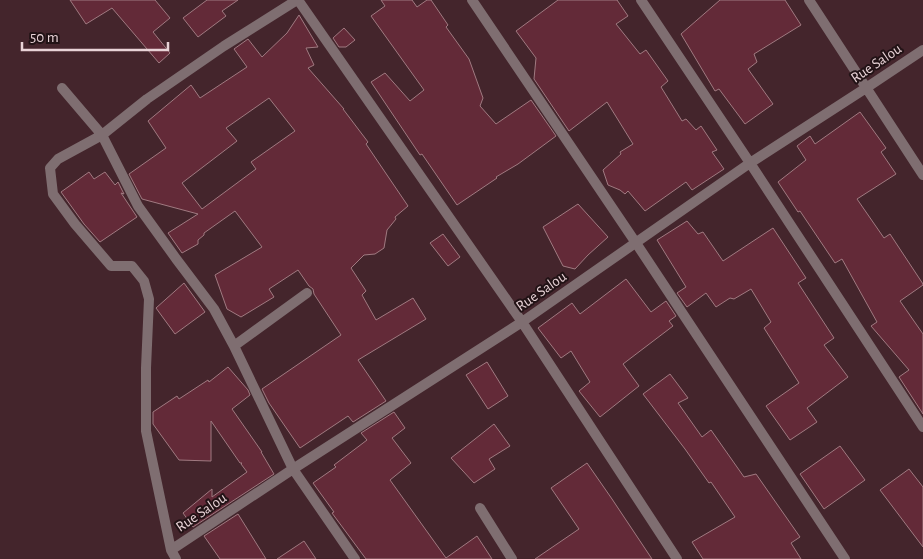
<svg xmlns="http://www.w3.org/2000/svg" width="923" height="559" viewBox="0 0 923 559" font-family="'Alegreya Sans',sans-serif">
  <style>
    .building { fill: #632a38; stroke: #a07a81; fill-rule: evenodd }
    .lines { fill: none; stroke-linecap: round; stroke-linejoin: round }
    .street { stroke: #7f6e71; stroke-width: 10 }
    .labels { text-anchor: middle; stroke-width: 4; stroke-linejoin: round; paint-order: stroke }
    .street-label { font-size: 15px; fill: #e9d3d7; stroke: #221316 }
  </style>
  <rect width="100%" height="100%" fill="#44252c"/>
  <!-- building -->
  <path class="building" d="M 70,0 L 155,0 L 170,18 L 153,32 L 170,53 L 159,63 L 112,8 L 86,24 Z
    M 207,0 L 238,0 L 222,11 L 226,16 L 198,37 L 183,18 Z
    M 381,0 L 412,0 L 417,7 L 427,0 L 431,0 L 448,25 L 446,27 L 469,59 L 483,98 L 480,106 L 496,124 L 531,100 L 556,136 L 518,164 L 496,177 L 497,178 L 457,205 L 422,154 L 420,155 L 371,82 L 385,73 L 410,101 L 424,90 L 371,16 L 385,6 Z
    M 558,0 L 617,0 L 628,16 L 616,24 L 640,54 L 646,50 L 668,81 L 661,87 L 682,121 L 686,119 L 696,130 L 701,126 L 717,150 L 712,152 L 724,169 L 692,190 L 686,182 L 645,211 L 628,191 L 625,194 L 620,190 L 608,185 L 603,170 L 621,154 L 620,152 L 633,144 L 607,102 L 569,131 L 534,79 L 536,58 L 516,31 Z
    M 720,0 L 785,0 L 801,25 L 754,54 L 757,62 L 748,69 L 773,104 L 745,124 L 719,89 L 715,91 L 681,34 Z
    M 299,15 L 318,47 L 306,48 L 314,65 L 308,68 L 344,109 L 343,109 L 368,142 L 366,144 L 408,206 L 395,217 L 396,219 L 387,230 L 384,248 L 375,254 L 364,255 L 351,268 L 366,291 L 362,295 L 376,320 L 413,298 L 426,319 L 358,360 L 386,401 L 353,422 L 348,416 L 300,448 L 269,403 L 262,389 L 341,335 L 314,294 L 313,289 L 309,286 L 298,270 L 269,289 L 274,297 L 241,317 L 227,309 L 215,275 L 262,247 L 235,211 L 204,233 L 204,235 L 198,240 L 198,244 L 182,253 L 168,233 L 198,214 L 142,199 L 129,174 L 166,148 L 148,121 L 191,85 L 200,98 L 247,67 L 234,49 L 248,39 L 262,57 L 287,33 ZM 269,98 L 295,131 L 251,162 L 256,169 L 202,209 L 182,183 L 237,141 L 226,128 Z
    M 344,28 L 355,40 L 346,47 L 339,47 L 333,38 Z
    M 860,112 L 886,148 L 881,152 L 896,174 L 857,199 L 884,238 L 890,234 L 923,284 L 923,285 L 900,301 L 923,334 L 923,414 L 899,377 L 909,370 L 871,326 L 877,322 L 842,259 L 835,263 L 800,211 L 798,212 L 778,182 L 806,160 L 797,146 L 810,136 L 815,144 Z
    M 89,172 L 94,179 L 105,172 L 115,185 L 118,182 L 124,194 L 121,193 L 137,217 L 100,242 L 84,224 L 61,192 Z
    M 578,204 L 608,237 L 588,255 L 575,269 L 563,266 L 543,227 Z
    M 687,221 L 698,234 L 703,232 L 723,261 L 773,228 L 806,278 L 798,283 L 834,338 L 824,345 L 848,377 L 807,408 L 817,422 L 790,440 L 766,406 L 799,383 L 764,328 L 771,322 L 751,289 L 734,299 L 730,298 L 716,307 L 706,293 L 687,307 L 677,293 L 686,287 L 657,240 Z
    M 443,234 L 460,257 L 448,266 L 430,243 Z
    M 626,279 L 651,312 L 666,301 L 676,316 L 669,321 L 673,326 L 623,364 L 639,386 L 600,417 L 579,391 L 590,382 L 571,351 L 561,358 L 538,328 L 572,303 L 580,314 Z
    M 184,283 L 205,312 L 175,334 L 156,308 Z
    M 487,362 L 508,396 L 488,409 L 466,375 Z
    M 228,367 L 248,390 L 250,395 L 232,409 L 262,452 L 261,452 L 274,474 L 193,527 L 183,513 L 212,489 L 212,497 L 247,472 L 241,464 L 242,463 L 240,463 L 211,421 L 211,461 L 179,460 L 153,424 L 153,412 L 177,396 L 179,399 L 208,380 L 209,382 Z
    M 670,374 L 688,398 L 678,403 L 702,437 L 711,430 L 744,477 L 756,474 L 800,537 L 791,543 L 801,559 L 703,559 L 692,542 L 735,517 L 711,482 L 709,483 L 685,449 L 643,394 Z
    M 394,412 L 405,428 L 392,438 L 411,463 L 390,480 L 446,558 L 477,536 L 492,559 L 366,559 L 332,513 L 334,512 L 313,483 L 336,467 L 334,465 L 367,440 L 361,433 Z
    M 494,424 L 510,446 L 489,459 L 495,469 L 474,483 L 451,458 Z
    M 840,446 L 865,480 L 824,509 L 800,474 Z
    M 587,463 L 612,499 L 652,559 L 535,559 L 579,529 L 551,488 Z
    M 909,469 L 923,487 L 923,547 L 880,490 Z
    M 238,514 L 266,559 L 220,559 L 204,536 Z
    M 304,541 L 316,559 L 277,559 Z"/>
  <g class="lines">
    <!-- street -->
    <path class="street" d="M 298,0 L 522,322 L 677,559
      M 472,0 L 636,243 L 845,559
      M 641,0 L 750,163 L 923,427
      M 809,0 L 923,175
      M 62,88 L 102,135 L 138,206 L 177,260 L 214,309 L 234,346 L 293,469 L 355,559
      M 234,346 L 307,293
      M 480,508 L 512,559
      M 171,550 L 293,469 L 522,322 L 750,163 L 866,88 L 923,50
      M 176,559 L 171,550 L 146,431 L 146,368 L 149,299 L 144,281 L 132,266 L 111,266 L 75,224 L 53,194 L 50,168 L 58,159 L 102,135 L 147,99 L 224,46 L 297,0"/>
  </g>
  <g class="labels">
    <!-- street labels -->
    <g class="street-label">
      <text transform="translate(876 63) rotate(-34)" y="5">Rue Salou</text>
      <text transform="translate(541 291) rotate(-35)" y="5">Rue Salou</text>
      <text transform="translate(201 512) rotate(-34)" y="5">Rue Salou</text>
    </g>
  </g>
  <!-- scale -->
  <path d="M22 42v8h146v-8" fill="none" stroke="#e9d3d7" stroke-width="2.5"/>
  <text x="30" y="42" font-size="15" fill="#e9d3d7" stroke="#221316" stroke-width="4" paint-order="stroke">50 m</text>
</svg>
